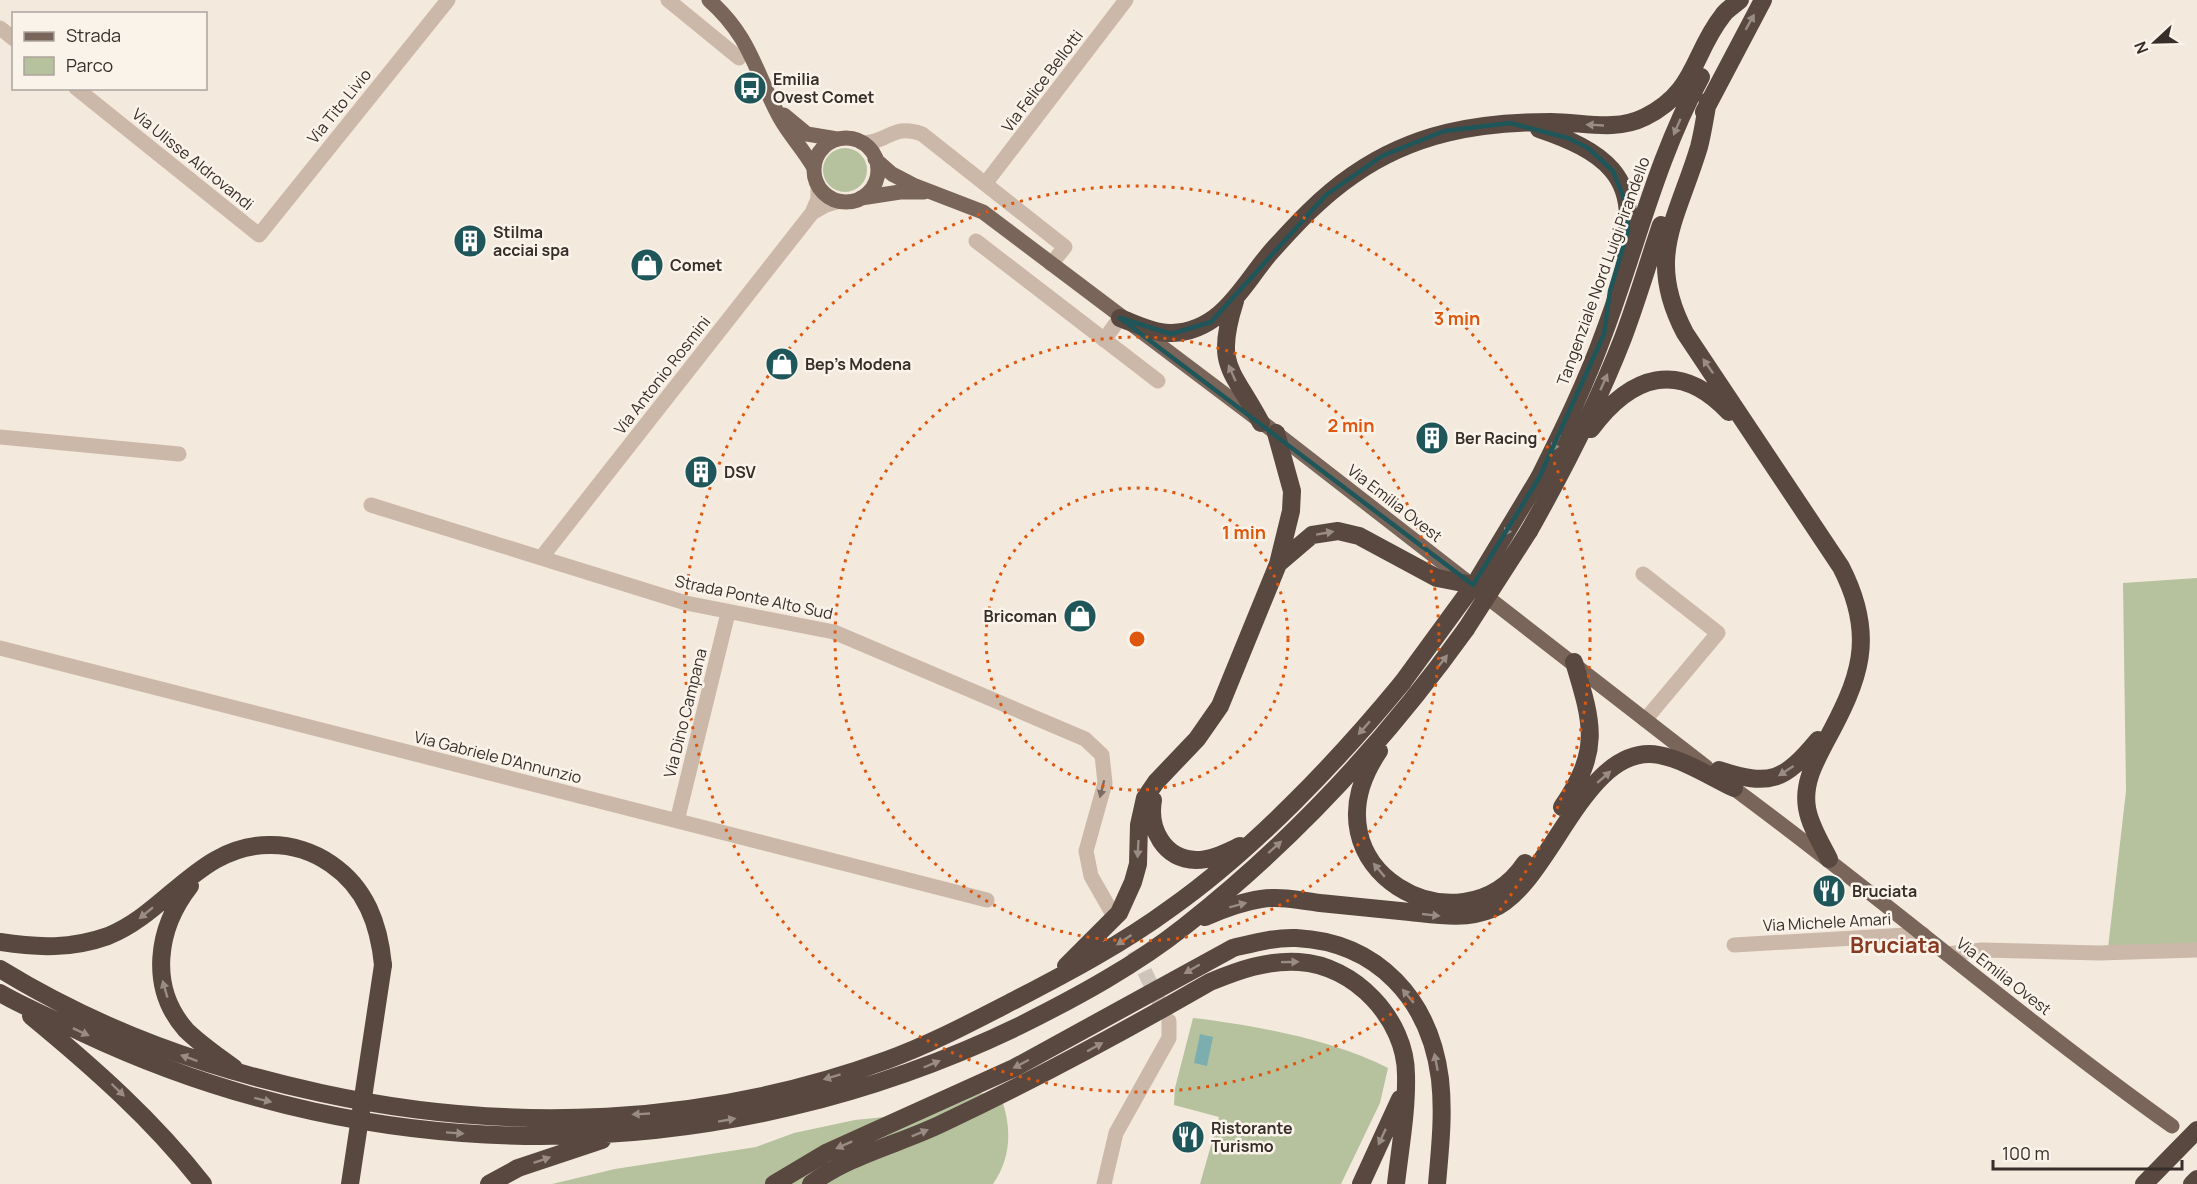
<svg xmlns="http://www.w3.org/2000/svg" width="2197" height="1184" viewBox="0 0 2197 1184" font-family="Manrope,sans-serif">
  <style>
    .green { fill: #b6c29d }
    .water { fill: #7caeb0 }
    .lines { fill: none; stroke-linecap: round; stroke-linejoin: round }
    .minor-tunnel { stroke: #cec4b9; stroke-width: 15; stroke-dasharray: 15 8; stroke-linecap: butt }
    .minor { stroke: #cbb8a9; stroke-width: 15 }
    .major { stroke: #7a655a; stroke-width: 15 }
    .highway { stroke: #594840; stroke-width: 18 }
    .highway-bridge { stroke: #594840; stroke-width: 18 }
    .oneway { fill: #998c84 }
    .oneway2 { fill: #7a6c63 }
    .marked { fill: none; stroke: #1e565a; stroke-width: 4.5; stroke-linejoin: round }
    .ring { fill: none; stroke: #df570d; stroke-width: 3; stroke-dasharray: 3 6 }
    .labels { text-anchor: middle; stroke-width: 5; stroke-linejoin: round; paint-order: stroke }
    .poi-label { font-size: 16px; font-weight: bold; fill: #382e29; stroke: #faf3ea; text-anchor: start }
    .street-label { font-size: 16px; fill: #382e29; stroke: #faf3ea }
    .district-label { font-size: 22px; font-weight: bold; fill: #873922; stroke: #faf3ea }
    .centre { fill: #df570d; stroke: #faf3ea; stroke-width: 3 }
    .ring-label { font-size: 18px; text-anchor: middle; font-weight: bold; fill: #df570d; stroke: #faf3ea; stroke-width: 5; stroke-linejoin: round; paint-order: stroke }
  </style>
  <rect width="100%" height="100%" fill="#f3e9dd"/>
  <!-- green -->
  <path class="green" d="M823 170a22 22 0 1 1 44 0a22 22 0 1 1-44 0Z
    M 2197,578 L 2197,945 L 2108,948 L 2126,791 L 2123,583 Z
    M 1193,1018 C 1254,1025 1334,1040 1388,1068 L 1380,1103 L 1341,1184 L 1200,1184 L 1219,1117 L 1174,1105 L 1175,1088 Z
    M 978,1093 L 1000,1095 C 1012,1125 1012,1157 993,1184 L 552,1184 L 615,1169 L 756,1147 L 794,1133 L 855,1120 L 904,1115 Z"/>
  <!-- water -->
  <path class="water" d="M 1200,1034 L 1213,1037 L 1207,1066 L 1194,1063 Z"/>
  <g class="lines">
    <!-- minor-tunnel -->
    <path class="minor-tunnel" d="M 1111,911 L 1132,946 L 1159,1001"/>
    <!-- minor -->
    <path class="minor" d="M 668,0 L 739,58
      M 0,28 L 14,39
      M 76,88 L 259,235 L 448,0
      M 862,143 C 888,143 893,123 922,134 L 1065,247 L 1051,264
      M 985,184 L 1126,0
      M 812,213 L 826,205 L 840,201
      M 976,241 L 1158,381
      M 1104,340 L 1120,318
      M 0,437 L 179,454
      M 371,505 L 686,603 L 834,632 L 1085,739 L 1102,755 L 1105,783 L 1086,851 L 1091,876 L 1111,911
      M 541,558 L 812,213 L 818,199 L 818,187
      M 1643,574 L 1718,633 L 1645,720
      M 0,648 L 987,900
      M 677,821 L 728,613
      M 1734,945 L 1923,934
      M 1947,954 L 1982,950 L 2099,953 L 2197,950
      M 1104,1184 L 1116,1133 L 1169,1038 L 1169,1021"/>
    <!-- major -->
    <path class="major" d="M 709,0 C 751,37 755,72 780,118 C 790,136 804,150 814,168
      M 784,115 L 807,134 L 837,139
      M814 170a32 32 0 1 1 64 0a32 32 0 1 1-64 0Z
      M 875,159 L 892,174 L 913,185 L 983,212 L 1276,433 L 1706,767
      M 861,198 L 900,192 L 924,192
      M 1725,782 C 1877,893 2019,1017 2172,1126"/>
    <!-- highway -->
    <path class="highway" d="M 1708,101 C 1705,116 1703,132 1699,147 C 1677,220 1645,257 1685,333 L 1841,567 C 1877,637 1860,679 1825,743 C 1814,764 1803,784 1807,808 C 1810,826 1821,843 1829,859
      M 1704,112 L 1763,0
      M 1539,129 C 1601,150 1643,176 1623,250
      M 1235,301 C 1214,367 1232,368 1261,423
      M 1120,318 C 1136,324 1156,334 1172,333 C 1222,331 1242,286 1270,253 C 1296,224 1321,197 1353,175 C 1413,133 1478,122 1551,122 C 1583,122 1615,132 1645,117 C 1697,91 1692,54 1723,15 C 1727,9 1735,5 1740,0
      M 1591,429 C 1631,375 1679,359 1729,412
      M 1539,478 C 1563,430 1586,383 1604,333 C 1636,248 1657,157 1701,77
      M 1529,531 C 1564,469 1597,405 1623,338 C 1637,301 1648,263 1661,225
      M 1278,564 L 1312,535 L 1338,531 L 1359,536 L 1437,578 L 1473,585
      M 1379,751 C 1298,870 1462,957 1525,863
      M 1719,770 C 1770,787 1784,781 1818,740
      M 1153,800 C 1148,829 1164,859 1196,860 C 1212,860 1227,852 1240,846
      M 1562,807 C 1601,750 1593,725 1574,662
      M 190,886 C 157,928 148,987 186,1030 C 200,1044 218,1056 234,1068
      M 1205,917 C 1223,909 1241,902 1261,899 C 1280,896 1300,900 1320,903 C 1350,906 1380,909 1410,912 C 1438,915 1466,920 1492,909 C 1551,885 1584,741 1659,755 C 1685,760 1711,777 1734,788
      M 0,942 C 37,948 72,949 108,936 C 168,912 200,844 271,845 C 292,845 314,852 331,864 C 366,888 379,924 383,965
      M 1066,966 L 1119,913 L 1133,882 L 1138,864 L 1139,825 L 1145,798 L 1156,782 L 1197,739 L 1220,706 L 1278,564 L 1291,511 L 1292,491 L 1276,433
      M 0,969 C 101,1031 206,1068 321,1093 C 509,1134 706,1126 887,1060 C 931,1044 974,1021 1015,1000 C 1069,972 1122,944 1171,908 C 1253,850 1338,761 1402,683
      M 0,993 C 26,1008 55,1020 83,1033 C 382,1174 723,1169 1021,1025 C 1077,997 1136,965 1185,926 C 1292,842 1387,739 1466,629
      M 31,1016 C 94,1068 153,1120 203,1184
      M 489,1184 L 518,1168 L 602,1140
      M 774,1184 L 826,1153 L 1014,1068 L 1233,948 C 1254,943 1275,937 1296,938 C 1378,942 1430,1000 1440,1079 C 1444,1114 1440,1149 1437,1184
      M 811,1184 C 849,1155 900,1144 943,1123 C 1034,1080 1123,1032 1210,982 C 1239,970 1267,960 1299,962 C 1354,965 1406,1019 1406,1075 C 1407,1111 1400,1148 1396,1184
      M 1361,1184 L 1400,1099
      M 2192,1184 L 2197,1179"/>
    <!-- highway-bridge -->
    <path class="highway-bridge" d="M 1466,629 L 1529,531
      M 1402,683 L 1478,579 L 1539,478
      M 350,1184 L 383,965
      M 2144,1184 L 2197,1130"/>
  </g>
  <!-- one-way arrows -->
  <defs><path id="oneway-solid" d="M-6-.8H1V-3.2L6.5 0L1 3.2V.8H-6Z" transform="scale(1.5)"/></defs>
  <g class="oneway">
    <use href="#oneway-solid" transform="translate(1750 22) rotate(-61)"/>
    <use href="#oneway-solid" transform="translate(1595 125) rotate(-177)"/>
    <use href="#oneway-solid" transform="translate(1677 127) rotate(113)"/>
    <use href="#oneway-solid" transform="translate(1708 366) rotate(-125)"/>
    <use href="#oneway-solid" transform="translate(1232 373) rotate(-114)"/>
    <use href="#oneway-solid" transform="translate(1604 382) rotate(-66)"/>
    <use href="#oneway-solid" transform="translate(1556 443) rotate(116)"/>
    <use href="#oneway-solid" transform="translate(1509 528) rotate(121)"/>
    <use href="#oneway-solid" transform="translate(1325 533) rotate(-10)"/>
    <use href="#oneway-solid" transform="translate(1442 662) rotate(-52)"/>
    <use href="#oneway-solid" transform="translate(1364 728) rotate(131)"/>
    <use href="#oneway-solid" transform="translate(1786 771) rotate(147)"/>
    <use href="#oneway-solid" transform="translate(1604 777) rotate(-41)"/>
    <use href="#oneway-solid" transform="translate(1275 847) rotate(-42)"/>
    <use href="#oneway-solid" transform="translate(1138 849) rotate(93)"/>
    <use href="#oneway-solid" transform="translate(1379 870) rotate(-130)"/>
    <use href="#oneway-solid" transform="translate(1238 905) rotate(-15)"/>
    <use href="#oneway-solid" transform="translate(146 913) rotate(141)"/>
    <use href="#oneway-solid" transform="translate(1431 915) rotate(6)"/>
    <use href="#oneway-solid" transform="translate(1124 940) rotate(146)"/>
    <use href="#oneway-solid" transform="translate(1290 962) rotate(-1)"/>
    <use href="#oneway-solid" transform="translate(1192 969) rotate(150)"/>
    <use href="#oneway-solid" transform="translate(165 989) rotate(-106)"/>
    <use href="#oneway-solid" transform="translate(1408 996) rotate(-130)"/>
    <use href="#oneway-solid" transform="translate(81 1032) rotate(25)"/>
    <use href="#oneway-solid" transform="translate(1095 1047) rotate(-29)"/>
    <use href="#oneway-solid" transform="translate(189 1058) rotate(-160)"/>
    <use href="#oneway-solid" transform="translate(1436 1062) rotate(-101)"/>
    <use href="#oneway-solid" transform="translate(932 1064) rotate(-23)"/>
    <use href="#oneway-solid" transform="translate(1021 1064) rotate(152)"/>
    <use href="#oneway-solid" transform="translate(832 1077) rotate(163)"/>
    <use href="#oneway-solid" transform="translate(118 1090) rotate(44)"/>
    <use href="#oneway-solid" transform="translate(263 1100) rotate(14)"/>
    <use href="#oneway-solid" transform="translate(641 1114) rotate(177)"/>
    <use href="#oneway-solid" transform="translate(727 1120) rotate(-10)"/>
    <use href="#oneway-solid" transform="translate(455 1133) rotate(4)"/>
    <use href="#oneway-solid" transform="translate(920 1133) rotate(-22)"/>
    <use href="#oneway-solid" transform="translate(1382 1137) rotate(115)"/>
    <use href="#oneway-solid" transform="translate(844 1145) rotate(156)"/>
    <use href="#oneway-solid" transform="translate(542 1160) rotate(-19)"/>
  </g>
  <use class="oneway2" href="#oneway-solid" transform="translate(1102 789) rotate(104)"/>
  <!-- marked area -->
  <path class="marked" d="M 1510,123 L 1568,138 L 1588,148 L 1613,171 L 1627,206 L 1628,230 L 1610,291 L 1604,334 L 1539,478 L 1473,585 L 1120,318 L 1171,334 L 1211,322 L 1326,195 L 1382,156 L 1444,131 Z"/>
  <!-- distance rings -->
  <g class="ring">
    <circle cx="1137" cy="639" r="151"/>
    <circle cx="1137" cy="639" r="302"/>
    <circle cx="1137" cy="639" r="453"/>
  </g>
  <!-- icons -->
  <defs>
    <symbol id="bus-disc" viewBox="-11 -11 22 22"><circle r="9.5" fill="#1e565a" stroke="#faf3ea"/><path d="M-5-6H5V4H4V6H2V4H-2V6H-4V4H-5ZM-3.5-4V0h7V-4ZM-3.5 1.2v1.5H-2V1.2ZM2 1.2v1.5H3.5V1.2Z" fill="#fff"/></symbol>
    <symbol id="building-disc" viewBox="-11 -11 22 22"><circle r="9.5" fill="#1e565a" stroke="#faf3ea"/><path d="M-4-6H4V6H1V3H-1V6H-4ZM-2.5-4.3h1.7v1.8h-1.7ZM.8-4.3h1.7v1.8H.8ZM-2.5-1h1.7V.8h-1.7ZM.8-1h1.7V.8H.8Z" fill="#fff"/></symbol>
    <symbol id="shop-disc" viewBox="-11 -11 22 22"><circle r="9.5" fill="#1e565a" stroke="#faf3ea"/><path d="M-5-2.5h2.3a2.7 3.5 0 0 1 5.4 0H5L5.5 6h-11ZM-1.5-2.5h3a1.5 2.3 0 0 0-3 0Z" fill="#fff"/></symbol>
    <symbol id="restaurant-disc" viewBox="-11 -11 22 22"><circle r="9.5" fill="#1e565a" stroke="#faf3ea"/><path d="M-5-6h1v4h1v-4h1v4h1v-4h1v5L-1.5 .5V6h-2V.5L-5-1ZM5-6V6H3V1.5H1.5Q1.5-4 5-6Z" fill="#fff"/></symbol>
  </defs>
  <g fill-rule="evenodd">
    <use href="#bus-disc" x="731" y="69" width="38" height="38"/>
    <use href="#building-disc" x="451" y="222" width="38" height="38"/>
    <use href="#shop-disc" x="628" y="246" width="38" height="38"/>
    <use href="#shop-disc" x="763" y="345" width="38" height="38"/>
    <use href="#building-disc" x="1413" y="419" width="38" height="38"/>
    <use href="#building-disc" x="682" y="453" width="38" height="38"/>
    <use href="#shop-disc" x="1061" y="597" width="38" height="38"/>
    <use href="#restaurant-disc" x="1810" y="872" width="38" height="38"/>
    <use href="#restaurant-disc" x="1169" y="1118" width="38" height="38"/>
  </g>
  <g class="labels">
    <!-- poi labels -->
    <g class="poi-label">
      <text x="773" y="85">Emilia<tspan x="773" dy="18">Ovest Comet</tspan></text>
      <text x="493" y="238">Stilma<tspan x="493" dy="18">acciai spa</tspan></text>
      <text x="670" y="271">Comet</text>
      <text x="805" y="370">Bep's Modena</text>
      <text x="1455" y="444">Ber Racing</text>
      <text x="724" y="478">DSV</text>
      <text x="1057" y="622" text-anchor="end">Bricoman</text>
      <text x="1852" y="897">Bruciata</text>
      <text x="1211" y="1134">Ristorante<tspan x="1211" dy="18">Turismo</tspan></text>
    </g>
    <!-- street labels -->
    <g class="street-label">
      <text transform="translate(1042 81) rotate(-53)" y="6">Via Felice Bellotti</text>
      <text transform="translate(339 106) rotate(-51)" y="6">Via Tito Livio</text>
      <text transform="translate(193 159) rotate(39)" y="6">Via Ulisse Aldrovandi</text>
      <text transform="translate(1603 271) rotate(-70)" y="6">Tangenziale Nord Luigi Pirandello</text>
      <text transform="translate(662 375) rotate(-52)" y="6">Via Antonio Rosmini</text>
      <text transform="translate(1395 503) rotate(38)" y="6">Via Emilia Ovest</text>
      <text transform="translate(754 597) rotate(12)" y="6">Strada Ponte Alto Sud</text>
      <text transform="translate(685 713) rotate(-76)" y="6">Via Dino Campana</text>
      <text transform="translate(498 757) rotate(14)" y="6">Via Gabriele D'Annunzio</text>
      <text transform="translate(1827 922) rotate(-3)" y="6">Via Michele Amari</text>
      <text transform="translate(2004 976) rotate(38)" y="6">Via Emilia Ovest</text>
    </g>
    <!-- district labels -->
    <g class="district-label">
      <text x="1895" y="953">Bruciata</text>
    </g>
  </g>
  <circle cx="1137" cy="639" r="9" class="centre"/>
  <g class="ring-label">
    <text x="1457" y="325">3 min</text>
    <text x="1351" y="432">2 min</text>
    <text x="1244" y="539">1 min</text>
  </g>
  <!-- legend -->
  <rect x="12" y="12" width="195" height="78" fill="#faf3ea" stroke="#aca49d" stroke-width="1.5"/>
  <rect x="24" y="32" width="30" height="9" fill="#7a655a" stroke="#aca49d" stroke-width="1.5"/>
  <text x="66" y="42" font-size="18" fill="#382e29">Strada</text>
  <rect x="24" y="57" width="30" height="18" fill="#b6c29d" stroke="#aca49d" stroke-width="1.5"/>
  <text x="66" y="72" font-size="18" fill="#382e29">Parco</text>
  <!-- north arrow -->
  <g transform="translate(2155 42) rotate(248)" stroke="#faf3ea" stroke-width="4.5" paint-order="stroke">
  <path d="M0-4.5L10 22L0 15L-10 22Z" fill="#382e29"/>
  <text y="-9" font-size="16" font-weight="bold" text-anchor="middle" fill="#382e29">N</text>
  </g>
  <!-- scale -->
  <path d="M1993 1160v9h189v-9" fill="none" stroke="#382e29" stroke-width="3"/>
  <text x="2002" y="1160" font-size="18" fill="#382e29" stroke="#faf3ea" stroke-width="4.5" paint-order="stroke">100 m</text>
</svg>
